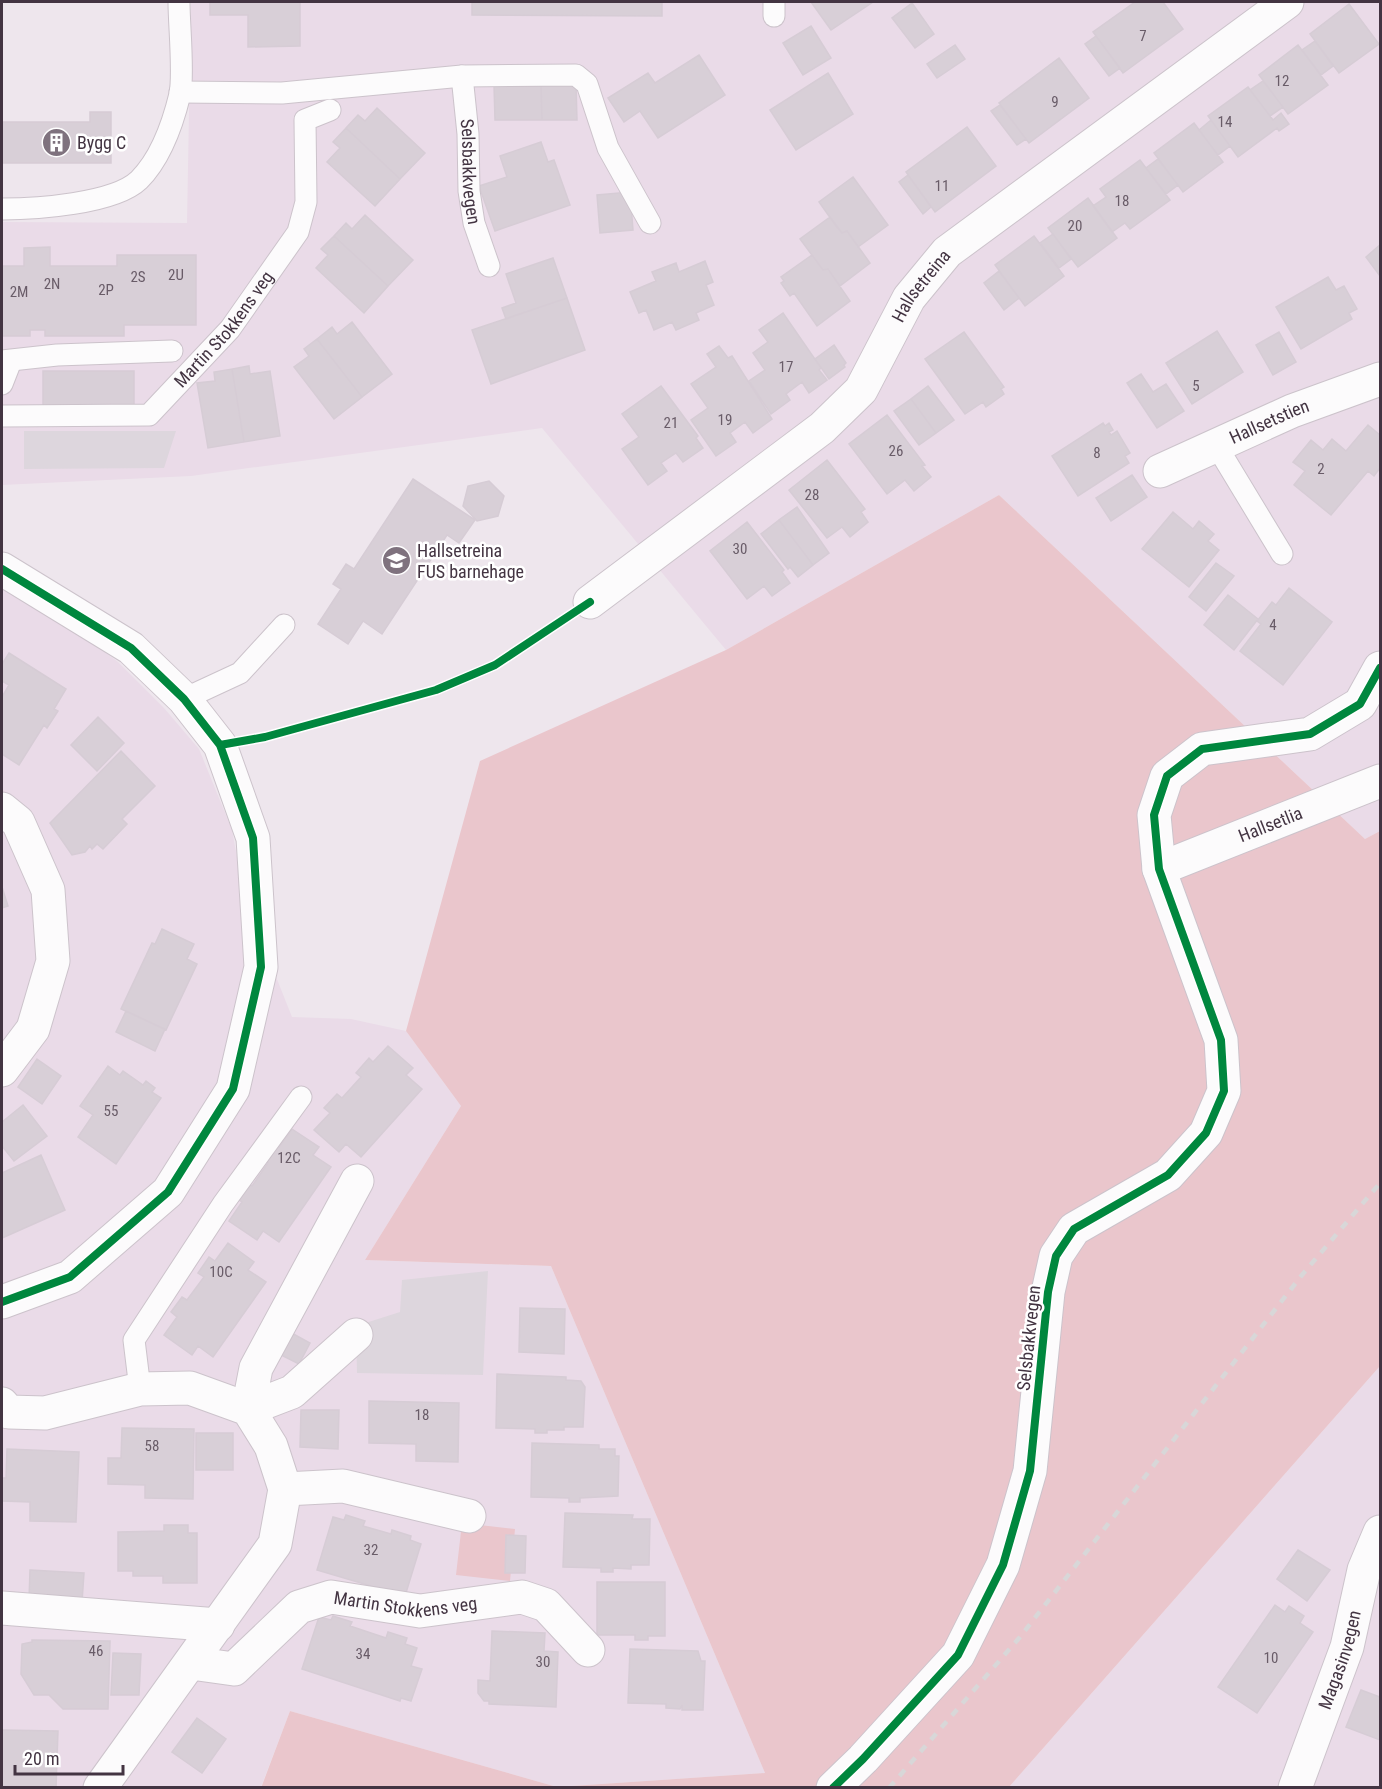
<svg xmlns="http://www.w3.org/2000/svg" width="1382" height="1789" viewBox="0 0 1382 1789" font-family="'Roboto Condensed',sans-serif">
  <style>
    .residential { fill: #eadbe8 }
    .green { fill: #eac6cc }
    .parking { fill: #ddd6dd }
    .building { fill: #d8cfd7; stroke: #d6ccd5; stroke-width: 1.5 }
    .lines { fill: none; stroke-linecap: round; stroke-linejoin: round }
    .lane-casing { stroke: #ccc3cb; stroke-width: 23 }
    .street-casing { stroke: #ccc3cb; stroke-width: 35 }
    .lane { stroke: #fcfbfc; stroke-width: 21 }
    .street { stroke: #fcfbfc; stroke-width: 33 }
    .rail { stroke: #d8d7d8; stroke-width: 4.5; stroke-dasharray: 8 8; stroke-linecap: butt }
    .cycleway-casing { stroke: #fff; stroke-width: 11 }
    .cycleway { stroke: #00873e; stroke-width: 8 }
    .labels { text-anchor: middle; stroke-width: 5; stroke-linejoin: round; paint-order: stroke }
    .number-label { font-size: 15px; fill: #695c68 }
    .poi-label { font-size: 18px; fill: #433442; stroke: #fff; text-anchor: start }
    .street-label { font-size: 18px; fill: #433442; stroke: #fff }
  </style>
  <rect width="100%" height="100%" fill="#eee6ed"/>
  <!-- residential -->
  <path class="residential" d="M 191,2 L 1380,2 L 1380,831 L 1365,839 L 999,495 L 726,650 L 542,428 L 191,476 L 2,485 L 2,222 L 187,223 Z
    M 2,587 L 71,627 L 118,662 L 164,708 L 199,749 L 232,830 L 244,896 L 292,1017 L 351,1019 L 406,1031 L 461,1106 L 365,1260 L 551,1266 L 765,1773 L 557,1787 L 290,1711 L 261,1787 L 2,1787 Z
    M 1380,1366 L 1380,1787 L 1009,1787 Z"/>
  <!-- green -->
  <path class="green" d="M 999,495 L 1365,839 L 1380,831 L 1380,1366 L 1009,1787 L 261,1788 L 290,1711 L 557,1787 L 765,1773 L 551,1266 L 365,1260 L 461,1106 L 406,1031 L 480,761 L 726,650 Z
    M 462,1523 L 515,1529 L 510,1581 L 456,1575 Z"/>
  <!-- parking -->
  <path class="parking" d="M 24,431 L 176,431 L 164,468 L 24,469 Z
    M 488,1271 L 483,1375 L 357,1373 L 356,1326 L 400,1312 L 402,1280 Z"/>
  <!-- building -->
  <path class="building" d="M 210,2 L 300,2 L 300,46 L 248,47 L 248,15 L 210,15 Z
    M 472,2 L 662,2 L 662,16 L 472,15 Z
    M 811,2 L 873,2 L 831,30 Z
    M 1135,2 L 1163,2 L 1183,29 L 1123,73 L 1093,32 Z
    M 912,3 L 934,34 L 915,48 L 892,18 Z
    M 1349,4 L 1379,44 L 1339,73 L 1310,34 Z
    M 811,26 L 831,58 L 803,75 L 783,43 Z
    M 1096,36 L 1120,68 L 1109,76 L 1085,44 Z
    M 1315,41 L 1333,66 L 1321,75 L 1302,50 Z
    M 955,45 L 965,59 L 937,78 L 927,64 Z
    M 1298,45 L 1328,85 L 1288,114 L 1259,75 Z
    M 699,55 L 725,95 L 658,138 L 640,111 L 624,122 L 608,98 L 648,73 L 655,83 Z
    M 1059,58 L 1089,98 L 1029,143 L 999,103 Z
    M 828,73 L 853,114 L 796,150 L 770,110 Z
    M 1263,81 L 1283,107 L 1270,116 L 1250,90 Z
    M 494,85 L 541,85 L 542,120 L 495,120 Z
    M 541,85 L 576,85 L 577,120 L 542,120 Z
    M 1248,87 L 1273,120 L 1281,113 L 1289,124 L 1279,131 L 1277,128 L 1238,157 L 1208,116 Z
    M 1000,105 L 1026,139 L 1017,145 L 991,111 Z
    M 377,108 L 425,153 L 400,179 L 346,128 L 358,115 L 365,121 Z
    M 90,112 L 111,112 L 111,163 L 2,163 L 2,122 L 90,122 Z
    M 1211,120 L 1230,146 L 1218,155 L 1199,130 Z
    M 1194,123 L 1223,162 L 1183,192 L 1154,153 Z
    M 967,127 L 996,166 L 935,212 L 906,172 Z
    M 346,128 L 400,179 L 375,206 L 327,162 L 340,148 L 333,142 Z
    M 541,142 L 548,162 L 554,160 L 570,205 L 495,231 L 479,186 L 507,177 L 500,156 Z
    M 1158,159 L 1178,185 L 1166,194 L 1146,168 Z
    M 1140,160 L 1170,200 L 1130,229 L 1125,223 L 1112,232 L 1093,206 L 1106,197 L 1100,189 Z
    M 908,175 L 931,207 L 923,214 L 899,182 Z
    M 853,177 L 888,225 L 858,247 L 847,231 L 842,233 L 836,226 L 819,202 Z
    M 630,192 L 633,230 L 600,233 L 597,195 Z
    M 1088,198 L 1117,238 L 1078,267 L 1048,228 Z
    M 365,215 L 413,260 L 388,286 L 334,236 L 346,223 L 352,229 Z
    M 830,217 L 842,233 L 847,231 L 870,263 L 840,286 L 828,269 L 823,270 L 800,239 Z
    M 1053,234 L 1071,259 L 1059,268 L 1040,243 Z
    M 334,236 L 388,286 L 364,313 L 316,268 L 328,255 L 321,249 Z
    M 1034,236 L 1064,276 L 1025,306 L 995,265 Z
    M 1380,245 L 1380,276 L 1366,257 Z
    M 50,247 L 50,266 L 117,266 L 117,255 L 196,255 L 196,325 L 124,325 L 124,336 L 45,336 L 45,330 L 30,330 L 30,336 L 2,336 L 2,266 L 24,266 L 24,248 Z
    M 812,255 L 823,270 L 828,269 L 850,301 L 817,326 L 794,293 L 790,296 L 781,283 L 784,281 L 781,277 Z
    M 553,258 L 567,298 L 506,319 L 502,308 L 516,303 L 506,274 Z
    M 705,261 L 713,282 L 706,285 L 714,305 L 696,313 L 699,320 L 676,330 L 672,322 L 654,330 L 646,310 L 639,313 L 630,292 L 656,281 L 652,272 L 676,263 L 679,272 Z
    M 999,271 L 1019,298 L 1004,310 L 984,283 Z
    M 1328,277 L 1336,290 L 1344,286 L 1357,309 L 1349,313 L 1352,319 L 1301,349 L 1276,307 Z
    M 567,298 L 585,350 L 491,384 L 472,330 Z
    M 783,313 L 821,368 L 819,370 L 827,380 L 809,393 L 802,382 L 786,394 L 790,400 L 771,414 L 749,381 L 765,370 L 753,353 L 768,342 L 759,330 Z
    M 352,322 L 392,374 L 362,397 L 317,339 L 332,327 L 337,334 Z
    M 1217,331 L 1243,372 L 1192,404 L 1166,363 Z
    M 964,332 L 1004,387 L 1001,389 L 1004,394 L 986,407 L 983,402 L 965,414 L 925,359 Z
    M 1279,332 L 1296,362 L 1273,375 L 1256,345 Z
    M 317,339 L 362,397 L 334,419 L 294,367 L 309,356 L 304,349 Z
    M 834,345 L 846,363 L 844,365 L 845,367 L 829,379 L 815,359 Z
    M 719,346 L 728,358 L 732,356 L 772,419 L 753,433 L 745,422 L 730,433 L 736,442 L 716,456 L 691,420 L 708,408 L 691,384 L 716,367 L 707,354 Z
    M 249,366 L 250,374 L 270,371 L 280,436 L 244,442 L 232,369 Z
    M 232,369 L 244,442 L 208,448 L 197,383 L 215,381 L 214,372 Z
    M 43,371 L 134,371 L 134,405 L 43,405 Z
    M 1141,374 L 1153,392 L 1166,384 L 1184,411 L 1157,428 L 1127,383 Z
    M 661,386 L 698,436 L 696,438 L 703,448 L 683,462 L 676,453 L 661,463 L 667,471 L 648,485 L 622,449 L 639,437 L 622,414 Z
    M 928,386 L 954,420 L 936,433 L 911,399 Z
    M 911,399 L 936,433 L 919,445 L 894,411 Z
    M 887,415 L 925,465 L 922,466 L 931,477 L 914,491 L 905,480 L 887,494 L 849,444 Z
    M 1103,423 L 1105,426 L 1109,423 L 1113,430 L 1109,432 L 1111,435 L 1117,431 L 1130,453 L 1125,456 L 1129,463 L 1078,496 L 1052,456 Z
    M 1368,425 L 1380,435 L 1380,468 L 1374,476 L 1368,471 L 1331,515 L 1294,485 L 1305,471 L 1293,462 L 1311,440 L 1323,450 L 1332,439 L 1346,451 Z
    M 827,460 L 865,509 L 861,512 L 868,522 L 850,537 L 842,527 L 827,538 L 789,490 Z
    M 1132,475 L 1147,497 L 1111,521 L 1096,498 Z
    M 413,479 L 475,520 L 459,543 L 447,535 L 382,634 L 363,621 L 348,644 L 318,624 L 341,589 L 333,584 L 346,564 L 354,569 Z
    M 489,481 L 504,496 L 498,516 L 477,521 L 463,506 L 468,486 Z
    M 797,507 L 829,553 L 813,565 L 779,520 Z
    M 1173,512 L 1193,529 L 1199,521 L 1214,534 L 1208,541 L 1219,550 L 1189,587 L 1142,549 Z
    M 779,520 L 813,565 L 798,577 L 790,567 L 788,569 L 761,534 Z
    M 747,522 L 784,570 L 782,572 L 790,583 L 772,596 L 764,586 L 747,599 L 710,551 Z
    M 1216,563 L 1234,576 L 1206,611 L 1189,597 Z
    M 1289,588 L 1332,622 L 1283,685 L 1240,651 L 1261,624 L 1257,621 L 1272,602 L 1276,605 Z
    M 1228,595 L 1258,619 L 1234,650 L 1204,625 Z
    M 9,653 L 66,689 L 54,709 L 58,711 L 47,728 L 44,725 L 19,765 L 2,754 L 2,697 L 9,685 L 2,681 L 2,664 Z
    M 98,717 L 124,743 L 97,771 L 71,745 Z
    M 121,751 L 155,786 L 122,819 L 127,824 L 103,849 L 97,844 L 92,849 L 90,846 L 85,852 L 72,855 L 50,823 Z
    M 2,887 L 8,906 L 2,908 Z
    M 162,929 L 194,944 L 187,959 L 197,964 L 166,1030 L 121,1009 L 152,943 L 155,944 Z
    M 126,1011 L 165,1029 L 155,1051 L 116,1032 Z
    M 388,1046 L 413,1068 L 406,1075 L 422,1089 L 361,1157 L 346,1144 L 339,1152 L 314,1130 L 330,1113 L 324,1108 L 337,1094 L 342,1098 L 361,1077 L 356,1073 L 369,1058 L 373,1062 Z
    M 37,1059 L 61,1076 L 42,1104 L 18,1087 Z
    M 108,1066 L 120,1075 L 123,1071 L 143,1085 L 146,1081 L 155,1088 L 152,1092 L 161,1098 L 116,1164 L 78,1137 L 93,1115 L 80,1106 Z
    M 23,1105 L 47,1136 L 14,1161 L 2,1146 L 2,1122 Z
    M 292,1129 L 319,1147 L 313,1155 L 331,1167 L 279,1242 L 263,1231 L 257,1240 L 229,1221 L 242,1202 L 236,1198 L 247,1182 L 252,1186 L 268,1163 L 263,1159 L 274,1144 L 279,1147 Z
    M 41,1155 L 65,1210 L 2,1238 L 2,1173 Z
    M 228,1243 L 254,1262 L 248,1270 L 266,1282 L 213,1357 L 198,1346 L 192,1355 L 164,1335 L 177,1317 L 171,1312 L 182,1297 L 187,1300 L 204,1277 L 198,1273 L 209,1257 L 215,1261 Z
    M 520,1308 L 565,1309 L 564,1354 L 519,1352 Z
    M 288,1331 L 310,1343 L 299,1364 L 277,1353 Z
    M 497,1374 L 566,1377 L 566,1380 L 581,1381 L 585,1387 L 583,1427 L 564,1427 L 564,1430 L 547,1430 L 547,1433 L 535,1433 L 535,1429 L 496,1428 Z
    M 369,1401 L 459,1403 L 458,1462 L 416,1461 L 416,1444 L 369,1443 Z
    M 301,1410 L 339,1410 L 338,1449 L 300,1447 Z
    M 122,1428 L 194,1429 L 193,1499 L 145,1498 L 145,1485 L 108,1484 L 108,1458 L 121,1458 Z
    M 196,1433 L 233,1433 L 233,1470 L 196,1470 Z
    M 532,1443 L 599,1445 L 599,1449 L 615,1449 L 615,1456 L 619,1456 L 618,1496 L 580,1498 L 580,1502 L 569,1502 L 569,1498 L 531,1497 Z
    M 7,1449 L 79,1452 L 76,1522 L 30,1521 L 30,1502 L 2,1501 L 2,1478 L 6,1478 Z
    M 565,1513 L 633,1515 L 632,1519 L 650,1519 L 649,1565 L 631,1565 L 631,1569 L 613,1568 L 613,1572 L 601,1572 L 601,1568 L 563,1567 Z
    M 346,1515 L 365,1521 L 363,1526 L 391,1534 L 392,1530 L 411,1536 L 410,1540 L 421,1544 L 405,1596 L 317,1570 L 333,1517 L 344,1520 Z
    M 164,1525 L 188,1525 L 188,1533 L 197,1533 L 197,1583 L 163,1583 L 163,1576 L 133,1576 L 133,1571 L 118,1571 L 118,1532 L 164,1531 Z
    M 506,1535 L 526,1536 L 525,1573 L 505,1573 Z
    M 1298,1550 L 1330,1570 L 1307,1601 L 1277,1579 Z
    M 30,1570 L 84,1573 L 82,1602 L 29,1600 Z
    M 597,1582 L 665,1582 L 665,1636 L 648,1636 L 648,1640 L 635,1640 L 635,1635 L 597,1635 Z
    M 1275,1605 L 1285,1612 L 1289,1606 L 1304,1616 L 1300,1623 L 1313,1632 L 1257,1713 L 1218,1687 Z
    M 333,1616 L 352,1622 L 350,1626 L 386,1638 L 388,1632 L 407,1638 L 405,1644 L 417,1648 L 411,1666 L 422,1669 L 411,1701 L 401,1698 L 400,1701 L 302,1669 L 319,1617 L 331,1620 Z
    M 492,1631 L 545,1633 L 544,1651 L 558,1652 L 556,1707 L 489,1704 L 489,1701 L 484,1701 L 478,1693 L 478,1680 L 490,1681 Z
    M 32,1640 L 110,1641 L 108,1709 L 63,1709 L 49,1695 L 34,1695 L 21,1674 L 22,1644 L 32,1642 Z
    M 630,1649 L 698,1651 L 701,1661 L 705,1661 L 703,1710 L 682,1710 L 682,1705 L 680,1709 L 666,1708 L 666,1704 L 628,1703 Z
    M 113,1653 L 141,1654 L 139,1695 L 111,1695 Z
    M 1361,1690 L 1380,1697 L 1380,1740 L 1346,1727 Z
    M 197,1718 L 226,1739 L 202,1773 L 172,1752 Z
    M 2,1730 L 58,1731 L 56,1788 L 2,1786 Z"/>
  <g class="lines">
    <defs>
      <g id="lane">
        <path d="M 774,16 L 774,2"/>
        <path id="s1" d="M 462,76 L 468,134 L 469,191 L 474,223 L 489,266"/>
        <path d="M 180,92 L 282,93 L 462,76 L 576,75 L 587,84 L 608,148 L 650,223"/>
        <path d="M 2,209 C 35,209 114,204 139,180 C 161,158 173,123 180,94 C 184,73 179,25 179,2"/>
        <path d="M 2,361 L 57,355 L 172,351"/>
        <path d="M 2,384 L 11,361"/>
        <path id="s2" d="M 2,416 L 149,415 L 230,329 L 298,232 L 306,202 L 305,120 L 330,110"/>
        <path d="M 1216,445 L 1282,554"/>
        <path d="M 184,699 L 240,673 L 284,625"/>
        <path d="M 140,1389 L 134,1340 L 223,1204 L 301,1097"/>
      </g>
      <g id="street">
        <path id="s3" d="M 1160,471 L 1292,411 L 1380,379"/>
        <path d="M 2,569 L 131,648 L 184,699 L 220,745 L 253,838 L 261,967 L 233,1089 L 168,1192 L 70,1277 L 2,1302"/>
        <path id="s4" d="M 590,602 L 822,428 L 861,390 L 909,298 L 947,252 L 1287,2"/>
        <path d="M 2,809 L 18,822 L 48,890 L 53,961 L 33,1029 L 2,1070"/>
        <path id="s5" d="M 1159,869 L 1380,781"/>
        <path d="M 356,1335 L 292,1392 L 248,1409 L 256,1368 L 357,1181"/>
        <path d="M 2,1404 L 9,1412 L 45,1413 L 140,1389 L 190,1388 L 248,1409 L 271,1446 L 285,1489 L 275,1544 L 100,1788"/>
        <path d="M 285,1489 L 343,1486 L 469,1516"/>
        <path d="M 2,1608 L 218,1625"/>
        <path id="s6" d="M 191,1663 L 234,1669 L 299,1607 L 331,1597 L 420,1611 L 522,1597 L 546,1605 L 588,1650"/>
        <path d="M 833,1788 L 863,1759 L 958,1655 L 1003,1565 L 1030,1471 L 1048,1292 L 1056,1256 L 1074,1229 L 1168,1175 L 1206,1133 L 1224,1091 L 1221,1040 L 1159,869 L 1154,815 L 1167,776 L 1202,749 L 1310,734 L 1360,704 L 1380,668"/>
        <path id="s7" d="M 1295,1788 L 1347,1647 L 1364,1570 L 1380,1532"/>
      </g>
    </defs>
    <!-- lane casing -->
    <use href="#lane" class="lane-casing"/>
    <!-- street casing -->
    <use href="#street" class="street-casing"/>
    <!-- lane -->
    <use href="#lane" class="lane"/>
    <!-- street -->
    <use href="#street" class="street"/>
    <!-- rail -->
    <path class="rail" d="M 889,1788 L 1020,1637 L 1302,1275 L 1380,1183"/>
    <defs>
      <path id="cycleway" d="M 2,569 L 131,648 L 184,699 L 220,745 L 253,838 L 261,967 L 233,1089 L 168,1192 L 70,1277 L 2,1302
        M 220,745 L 265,737 L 436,690 L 495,665 L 590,602
        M 833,1788 L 863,1759 L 958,1655 L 1003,1565 L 1030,1471 L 1048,1292 L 1056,1256 L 1074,1229 L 1168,1175 L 1206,1133 L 1224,1091 L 1221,1040 L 1159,869 L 1154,815 L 1167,776 L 1202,749 L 1310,734 L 1360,704 L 1380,668"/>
    </defs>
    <!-- cycleway casing -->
    <use href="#cycleway" class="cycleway-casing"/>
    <!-- cycleway -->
    <use href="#cycleway" class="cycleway"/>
  </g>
  <!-- icons -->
  <defs>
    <symbol id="building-disc" viewBox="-11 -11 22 22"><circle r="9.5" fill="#7f727e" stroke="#fff"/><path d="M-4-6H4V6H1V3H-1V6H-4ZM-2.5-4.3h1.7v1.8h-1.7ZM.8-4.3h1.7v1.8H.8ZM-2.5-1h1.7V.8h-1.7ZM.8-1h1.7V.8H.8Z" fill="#fff"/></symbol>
    <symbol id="school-disc" viewBox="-11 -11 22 22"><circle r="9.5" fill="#7f727e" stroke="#fff"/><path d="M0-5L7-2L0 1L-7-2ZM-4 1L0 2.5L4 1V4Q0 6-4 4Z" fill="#fff"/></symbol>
  </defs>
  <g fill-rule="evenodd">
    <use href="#building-disc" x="40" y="126" width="33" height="33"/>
    <use href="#school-disc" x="380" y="544" width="33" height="33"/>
  </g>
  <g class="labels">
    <!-- number labels -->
    <g class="number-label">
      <text x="1143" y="41">7</text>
      <text x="1282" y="86">12</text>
      <text x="1055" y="107">9</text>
      <text x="1225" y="127">14</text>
      <text x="942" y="191">11</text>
      <text x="1122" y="206">18</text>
      <text x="1075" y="231">20</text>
      <text x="176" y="280">2U</text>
      <text x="138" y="282">2S</text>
      <text x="52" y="289">2N</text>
      <text x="106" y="295">2P</text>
      <text x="19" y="297">2M</text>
      <text x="786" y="372">17</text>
      <text x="1196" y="391">5</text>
      <text x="725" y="425">19</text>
      <text x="671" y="428">21</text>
      <text x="896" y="456">26</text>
      <text x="1097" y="458">8</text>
      <text x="1321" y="474">2</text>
      <text x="812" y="500">28</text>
      <text x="740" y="554">30</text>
      <text x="1273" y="630">4</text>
      <text x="111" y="1116">55</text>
      <text x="289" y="1163">12C</text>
      <text x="221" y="1277">10C</text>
      <text x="422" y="1420">18</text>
      <text x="152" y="1451">58</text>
      <text x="371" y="1555">32</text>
      <text x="96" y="1656">46</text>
      <text x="363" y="1659">34</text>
      <text x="1271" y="1663">10</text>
      <text x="543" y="1667">30</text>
    </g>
    <!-- poi labels -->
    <g class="poi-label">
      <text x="77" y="149">Bygg C</text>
      <text x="417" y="557">Hallsetreina<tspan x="417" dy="21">FUS barnehage</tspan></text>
    </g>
    <!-- street labels -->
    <g class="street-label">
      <text dy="6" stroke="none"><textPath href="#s1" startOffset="96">Selsbakkvegen</textPath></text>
      <text dy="6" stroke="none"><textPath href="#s4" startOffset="465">Hallsetreina</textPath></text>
      <text dy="6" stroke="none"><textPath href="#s2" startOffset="261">Martin Stokkens veg</textPath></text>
      <text dy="6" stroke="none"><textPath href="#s3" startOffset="120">Hallsetstien</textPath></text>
      <text dy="6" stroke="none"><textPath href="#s5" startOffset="120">Hallsetlia</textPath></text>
      <text transform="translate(1029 1338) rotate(-84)" y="6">Selsbakkvegen</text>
      <text dy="6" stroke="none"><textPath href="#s6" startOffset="242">Martin Stokkens veg</textPath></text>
      <text dy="6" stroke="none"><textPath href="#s7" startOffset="136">Magasinvegen</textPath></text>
    </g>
  </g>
  <!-- border -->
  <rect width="1382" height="1789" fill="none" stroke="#433442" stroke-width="6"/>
  <!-- scale -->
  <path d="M15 1765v9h108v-9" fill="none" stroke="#433442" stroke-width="3"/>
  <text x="24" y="1765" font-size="18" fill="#433442" stroke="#ffffff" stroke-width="4.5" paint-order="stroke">20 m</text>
</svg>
